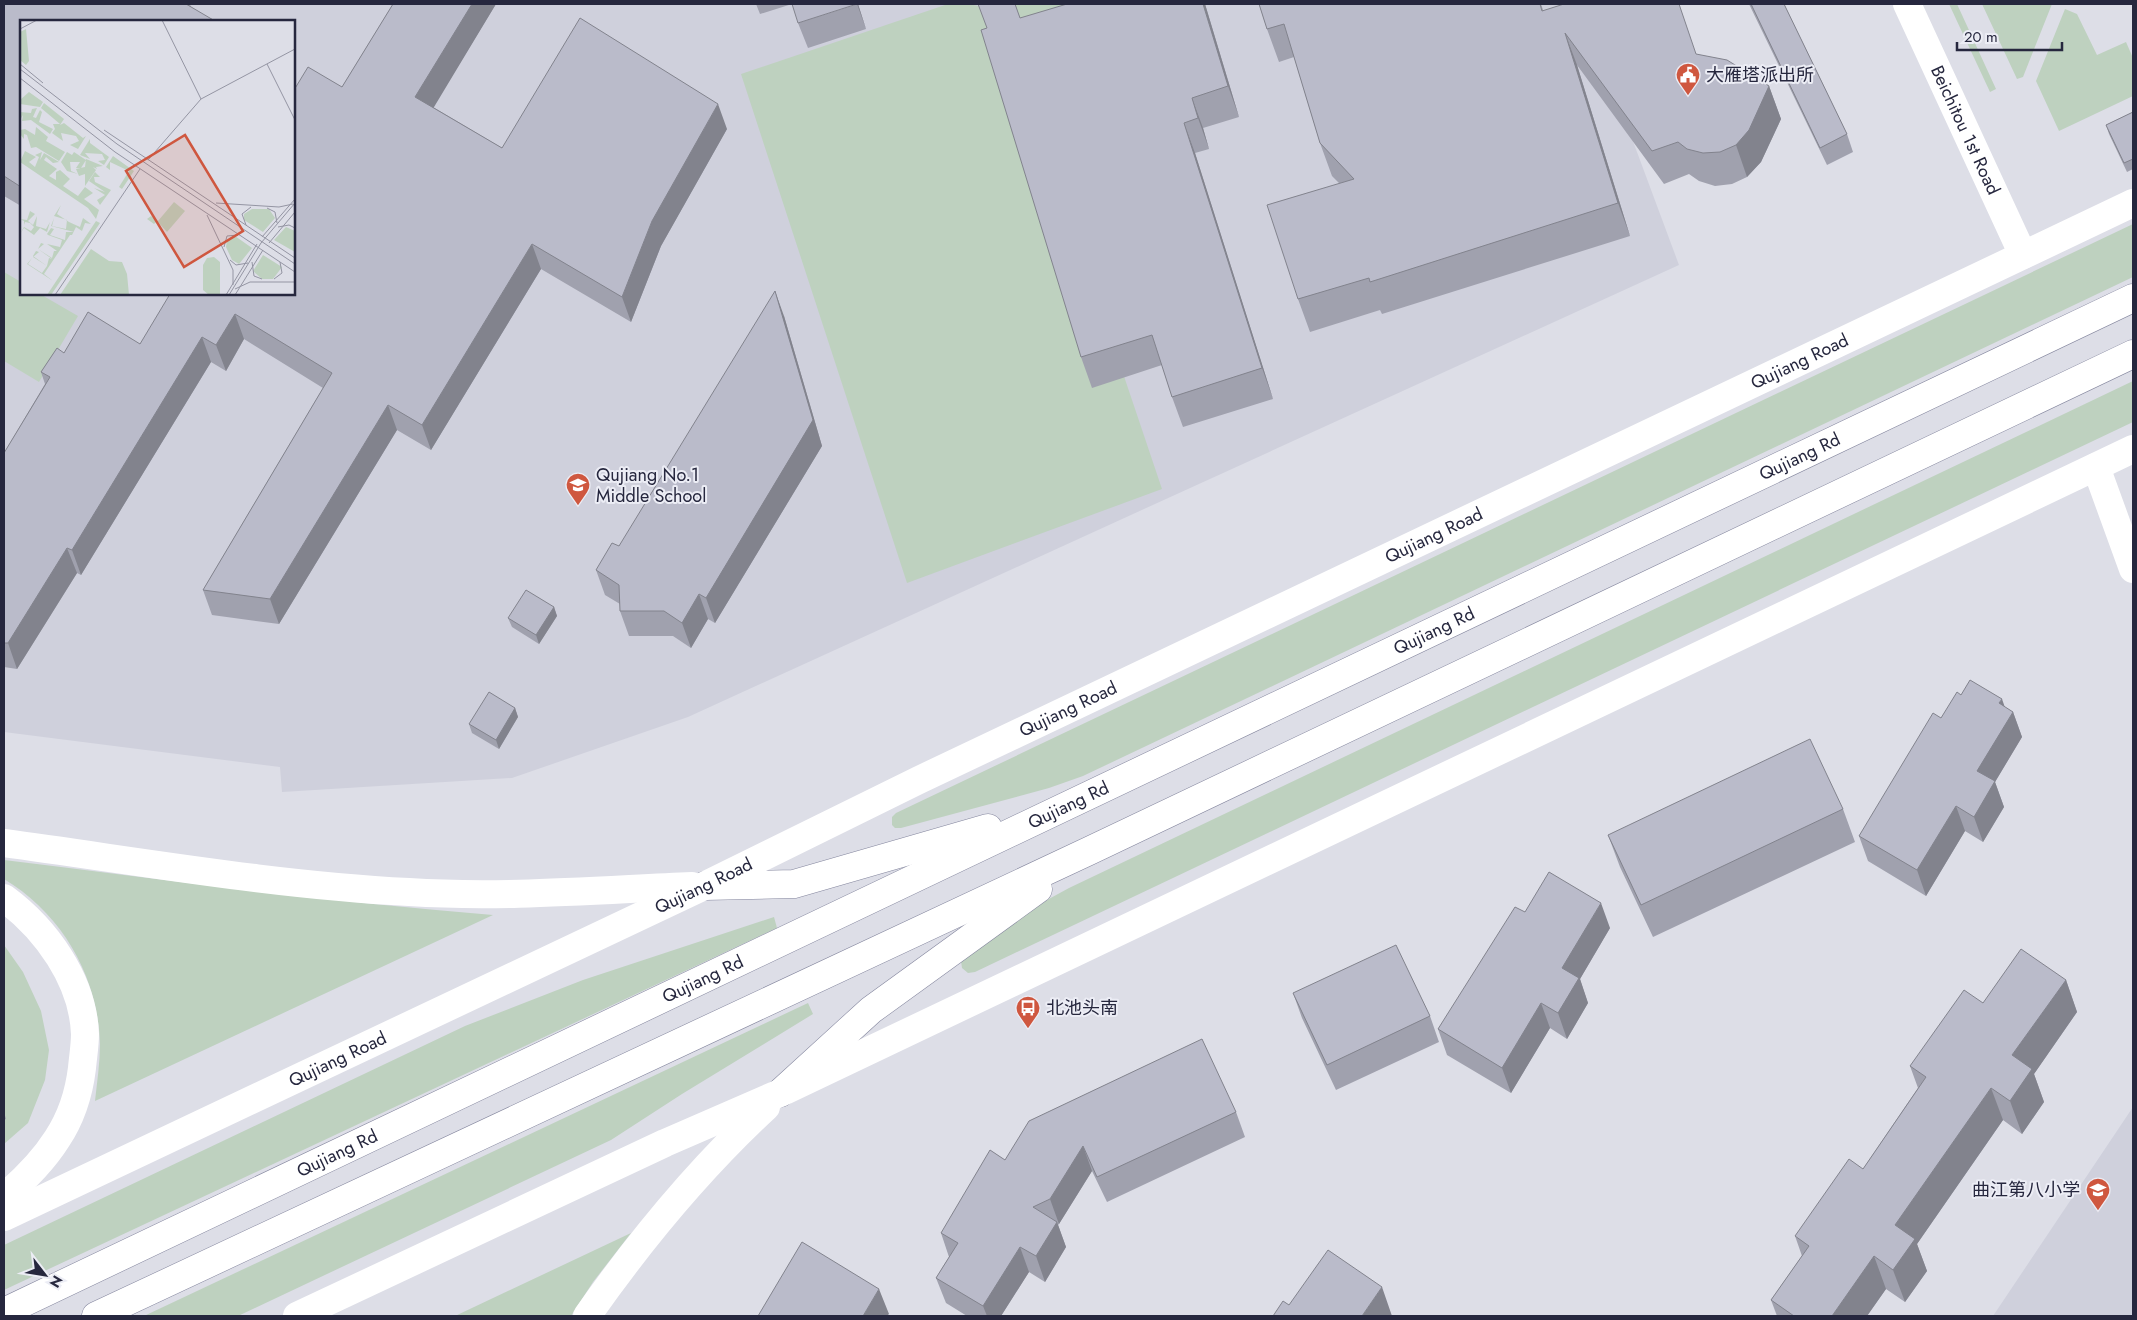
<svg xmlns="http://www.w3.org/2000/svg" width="2137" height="1320" viewBox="0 0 2137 1320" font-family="Jost,'Noto Sans SC',sans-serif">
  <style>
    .built { fill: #cfd0dc; fill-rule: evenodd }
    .green { fill: #bed1bf }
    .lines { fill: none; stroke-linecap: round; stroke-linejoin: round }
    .highway-casing { stroke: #84869e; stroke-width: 29 }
    .secondary { stroke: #fff; stroke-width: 28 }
    .highway { stroke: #fff; stroke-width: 28 }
    .wall { fill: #a0a1ae }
    .shaded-wall { fill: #82838d }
    .building { fill: #babbca; stroke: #82838d }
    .labels { text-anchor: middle; stroke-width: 4; stroke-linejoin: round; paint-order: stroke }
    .poi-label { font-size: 18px; fill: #26273e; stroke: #ecedf5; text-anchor: start }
    .street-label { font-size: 18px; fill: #26273e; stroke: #ecedf5 }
    .inset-road { fill: none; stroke: #9495a3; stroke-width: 1 }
    .view { fill: #cf573f; fill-opacity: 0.15; stroke: #cf573f; stroke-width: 2.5 }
    .inset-edge { fill: none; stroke: #26273e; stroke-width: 2.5 }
  </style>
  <rect width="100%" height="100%" fill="#dddee7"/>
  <!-- built -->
  <path class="built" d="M 4,4 L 1582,4 L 1679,265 L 688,717 L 512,778 L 282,792 L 280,767 L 4,732 ZM 21,21 L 294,21 L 294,294 L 21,294 Z
    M 2133,1107 L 2133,1316 L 1993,1316 Z"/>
  <!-- green -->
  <path class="green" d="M 948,4 C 978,4 982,4 1005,23 L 1162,489 L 907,583 L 741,74 Z
    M 1009,4 L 1078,4 L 1017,25 Z
    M 1949,4 L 1957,4 L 1996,89 L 1990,92 Z
    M 1982,4 L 2052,4 L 2023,77 L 2017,79 Z
    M 2065,9 L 2077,14 L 2097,55 L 2126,42 L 2133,58 L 2133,96 L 2059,131 L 2036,81 Z
    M 2133,224 L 2133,277 L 1083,776 L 1049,788 L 901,828 L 895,828 L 892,825 L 892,817 L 896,813 Z
    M 4,272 L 21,282 L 21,294 L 40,294 L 78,316 L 39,382 L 4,361 Z
    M 2133,381 L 2133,422 L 975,972 L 968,973 L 962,968 L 961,961 L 965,955 L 1047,900 L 1069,888 Z
    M 4,860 C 167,880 330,902 493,915 L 95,1101 C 97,1082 100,1063 100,1044 C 98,976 62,914 4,879 Z
    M 774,917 L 777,928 L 4,1290 L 4,1245 L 465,1026 L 583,980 Z
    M 4,945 L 23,972 L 41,1011 L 49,1050 L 45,1080 L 28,1123 L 4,1144 Z
    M 808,1003 L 813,1014 L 682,1094 L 611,1140 L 238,1316 L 144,1316 Z
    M 631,1233 L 593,1282 L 571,1316 L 455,1316 Z"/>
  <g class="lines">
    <defs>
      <g id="highway">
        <path d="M 704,886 L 794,884 L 988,828"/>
        <path d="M 780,1093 L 871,1010 L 1038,889"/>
        <path id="s3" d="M 4,1312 L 2133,298"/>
        <path d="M 96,1316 L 1091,850 L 2133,354"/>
      </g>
    </defs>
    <!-- highway casing -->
    <use href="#highway" class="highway-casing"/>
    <!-- secondary -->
    <g class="secondary">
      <path id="s1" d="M 1907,4 L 2023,255"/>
      <path d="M 2096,467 L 2133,569"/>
      <path d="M 4,843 C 138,861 273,885 409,892 C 503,898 598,890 692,886"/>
      <path d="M 4,898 C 46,929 83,980 85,1034 C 85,1045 83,1057 82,1068 C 79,1093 71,1118 57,1139 C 43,1161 24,1180 4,1197"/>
      <path id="s2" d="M 4,1217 L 704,886 L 919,780 L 2133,203"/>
      <path d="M 297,1316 L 665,1143 L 780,1093 L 2133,449"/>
      <path d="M 587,1316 C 639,1242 699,1169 766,1107"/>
    </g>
    <!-- highway -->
    <use href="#highway" class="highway"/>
  </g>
  <!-- wall -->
  <path class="wall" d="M 4,4 L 190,4 L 191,7 L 21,21 L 21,206 L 4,196 Z
    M 393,4 L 496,4 L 433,107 L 502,148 L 727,129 L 661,246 L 631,322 L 541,269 L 431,450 L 397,430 L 279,624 L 212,615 L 203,590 L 323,388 L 244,339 L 226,371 L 211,362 L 81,575 L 77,573 L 17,669 L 4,667 L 4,453 L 45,384 L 41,372 L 64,353 L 140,344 L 342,87 Z
    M 756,4 L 792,4 L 760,14 Z
    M 858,4 L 866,29 L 808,48 L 798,23 Z
    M 1015,4 L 1020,18 L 1205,4 L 1239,117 L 1203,128 L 1209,149 L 1195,153 L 1273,399 L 1183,427 L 1172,397 L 1162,365 L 1092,388 L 1081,357 L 987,28 Z
    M 1259,4 L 1541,4 L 1543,10 L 1697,55 L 1769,86 L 1781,119 L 1761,162 L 1747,177 L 1732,184 L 1715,186 L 1699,181 L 1689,174 L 1664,184 L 1577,65 L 1630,236 L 1382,314 L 1380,310 L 1310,332 L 1298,299 L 1339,183 L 1332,176 L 1320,143 L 1294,57 L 1279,62 L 1267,29 Z
    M 1749,4 L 1784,4 L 1847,134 L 1853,152 L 1827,165 Z
    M 2133,112 L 2133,169 L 2127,172 L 2109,134 L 2106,125 Z
    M 784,316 L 822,446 L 715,623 L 708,619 L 691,648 L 673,636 L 629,636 L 620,611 L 620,604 L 605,595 L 596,570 L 619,546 Z
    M 554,607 L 557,616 L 539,644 L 512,627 L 508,618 Z
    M 1961,695 L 2004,707 L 2013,712 L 2022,737 L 1995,782 L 2004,807 L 1983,842 L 1965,831 L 1926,896 L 1868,861 L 1859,836 L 1941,718 Z
    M 515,708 L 518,717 L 499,749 L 472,733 L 469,724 Z
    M 1843,809 L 1855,842 L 1653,937 L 1620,867 L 1608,835 Z
    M 1525,912 L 1610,928 L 1580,979 L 1588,1003 L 1567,1039 L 1550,1028 L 1511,1093 L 1447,1055 L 1438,1029 Z
    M 2066,980 L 2077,1012 L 2034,1074 L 2044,1102 L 2022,1134 L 2003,1120 L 1917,1244 L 1927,1271 L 1905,1302 L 1886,1289 L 1867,1316 L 1777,1316 L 1771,1300 L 1802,1256 L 1795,1236 L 1863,1169 L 1918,1088 L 1910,1066 L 1983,1003 Z
    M 1293,993 L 1430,1016 L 1439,1042 L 1336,1090 L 1302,1018 Z
    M 4,1112 L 6,1119 L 4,1120 Z
    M 1236,1112 L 1245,1137 L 1107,1202 L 1092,1171 L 1059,1224 L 1058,1225 L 1066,1247 L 1045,1282 L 1029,1272 L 1001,1316 L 967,1316 L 946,1303 L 936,1278 L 949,1257 L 941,1233 L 1005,1160 Z"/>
  <!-- shaded-wall -->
  <path class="shaded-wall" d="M 472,4 L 496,4 L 425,122 L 415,97 Z
    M 857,4 L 858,4 L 866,29 Z
    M 1203,4 L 1205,4 L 1239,117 L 1228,86 Z
    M 1565,33 L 1577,65 L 1630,236 L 1618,203 Z
    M 1769,86 L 1781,119 L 1761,162 L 1747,177 L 1736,145 Z
    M 1192,98 L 1203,128 L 1209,149 L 1198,118 Z
    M 718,104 L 727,129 L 661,246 L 631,322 L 622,297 L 652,221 Z
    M 1184,123 L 1195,153 L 1273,399 L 1262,368 Z
    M 532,244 L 541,269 L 431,450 L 422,425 Z
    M 775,291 L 784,316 L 822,446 L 715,623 L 706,598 Z
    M 235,314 L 244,339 L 226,371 L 216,345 Z
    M 202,337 L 211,362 L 81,575 L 72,550 Z
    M 388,405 L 397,430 L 279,624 L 270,599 Z
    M 67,548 L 77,573 L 17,669 L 8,643 Z
    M 699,594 L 708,619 L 691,648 L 682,623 Z
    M 554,607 L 557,616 L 539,644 L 536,635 Z
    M 2002,699 L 2009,719 L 2013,712 L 2022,737 L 1995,782 L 2004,807 L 1983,842 L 1974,817 L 1977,771 L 1999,703 Z
    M 515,708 L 518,717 L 499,749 L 496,740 Z
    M 1956,806 L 1965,831 L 1926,896 L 1917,870 Z
    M 1601,903 L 1610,928 L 1580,979 L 1588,1003 L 1567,1039 L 1558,1013 L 1562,968 Z
    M 2066,980 L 2077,1012 L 2034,1074 L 2044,1102 L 2022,1134 L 2010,1101 L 2012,1055 Z
    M 1541,1003 L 1550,1028 L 1511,1093 L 1502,1068 Z
    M 1991,1088 L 2003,1120 L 1917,1244 L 1927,1271 L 1905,1302 L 1893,1270 L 1895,1225 Z
    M 1083,1146 L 1092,1171 L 1059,1224 L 1050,1199 Z
    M 1057,1222 L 1066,1247 L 1045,1282 L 1036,1256 Z
    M 1020,1247 L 1029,1272 L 1001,1316 L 987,1316 L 983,1306 Z
    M 1874,1256 L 1886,1289 L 1867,1316 L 1832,1316 Z
    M 1382,1287 L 1392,1316 L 1362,1316 Z
    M 879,1289 L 889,1314 L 887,1316 L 863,1316 Z"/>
  <!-- building -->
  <path class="building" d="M 4,4 L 186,4 L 215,21 L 21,21 L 21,187 L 4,176 Z
    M 393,4 L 472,4 L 415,97 L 502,148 L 580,18 L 718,104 L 652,221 L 622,297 L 532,244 L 422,425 L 388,405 L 270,599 L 203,590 L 332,373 L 235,314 L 216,345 L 202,337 L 72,550 L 67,548 L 8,643 L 4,643 L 4,453 L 50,377 L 41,372 L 57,348 L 64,353 L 88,312 L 140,344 L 170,294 L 294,294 L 294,90 L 308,67 L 342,87 Z
    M 792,4 L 857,4 L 798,23 Z
    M 978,4 L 1015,4 L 1020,18 L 1067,4 L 1203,4 L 1228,86 L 1192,98 L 1198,118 L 1184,123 L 1262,368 L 1172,397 L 1152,335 L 1081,357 L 981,30 L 987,28 Z
    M 1259,4 L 1540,4 L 1542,11 L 1564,4 L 1679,4 L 1696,54 L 1727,60 L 1769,86 L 1749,130 L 1736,145 L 1720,152 L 1703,153 L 1687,149 L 1678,142 L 1652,151 L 1565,33 L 1618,203 L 1370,282 L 1369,278 L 1298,299 L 1267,205 L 1354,179 L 1320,143 L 1284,24 L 1267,29 Z
    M 1751,4 L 1784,4 L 1847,134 L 1820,148 Z
    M 2133,112 L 2133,159 L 2124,163 L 2106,125 Z
    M 775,291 L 813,420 L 706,598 L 699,594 L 682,623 L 664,611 L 620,611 L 619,585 L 596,570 L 612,543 L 619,546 Z
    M 526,590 L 554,607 L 536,635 L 508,618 Z
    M 1970,680 L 2002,699 L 1999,703 L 2013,712 L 1977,771 L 1995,781 L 1974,817 L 1956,806 L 1917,870 L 1859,836 L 1933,713 L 1941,718 L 1957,692 L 1961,695 Z
    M 489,692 L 515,708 L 496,740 L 469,724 Z
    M 1810,739 L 1843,809 L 1641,905 L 1608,835 Z
    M 1549,872 L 1601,903 L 1562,968 L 1579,978 L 1558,1013 L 1541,1003 L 1502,1068 L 1438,1029 L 1515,907 L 1525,912 Z
    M 1396,945 L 1430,1016 L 1327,1065 L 1293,993 Z
    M 2021,949 L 2066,980 L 2012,1055 L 2032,1069 L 2010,1101 L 1991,1088 L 1895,1225 L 1915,1239 L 1893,1270 L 1874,1256 L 1832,1316 L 1794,1316 L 1771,1300 L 1809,1246 L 1795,1236 L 1849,1159 L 1863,1169 L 1926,1077 L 1910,1066 L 1964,990 L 1983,1003 Z
    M 1202,1039 L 1236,1112 L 1097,1177 L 1083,1146 L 1050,1199 L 1033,1207 L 1057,1222 L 1036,1256 L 1020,1247 L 983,1306 L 936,1278 L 958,1243 L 941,1233 L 990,1150 L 1005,1160 L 1029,1121 Z
    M 802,1242 L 879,1289 L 863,1316 L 758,1316 Z
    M 1328,1250 L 1382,1287 L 1362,1316 L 1273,1316 L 1283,1301 L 1289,1305 Z"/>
  <!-- icons -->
  <defs>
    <symbol id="civic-pin" viewBox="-11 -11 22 30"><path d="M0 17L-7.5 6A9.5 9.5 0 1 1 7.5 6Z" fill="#cf573f" stroke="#ecedf5"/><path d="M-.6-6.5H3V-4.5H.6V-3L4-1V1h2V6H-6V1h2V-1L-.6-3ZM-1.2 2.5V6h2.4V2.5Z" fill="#fff"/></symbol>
    <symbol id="school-pin" viewBox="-11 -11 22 30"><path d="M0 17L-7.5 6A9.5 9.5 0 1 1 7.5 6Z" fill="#cf573f" stroke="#ecedf5"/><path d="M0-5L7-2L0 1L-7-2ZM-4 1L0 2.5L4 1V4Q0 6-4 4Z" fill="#fff"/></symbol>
    <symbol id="bus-pin" viewBox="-11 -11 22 30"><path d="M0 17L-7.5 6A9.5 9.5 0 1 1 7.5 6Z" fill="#cf573f" stroke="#ecedf5"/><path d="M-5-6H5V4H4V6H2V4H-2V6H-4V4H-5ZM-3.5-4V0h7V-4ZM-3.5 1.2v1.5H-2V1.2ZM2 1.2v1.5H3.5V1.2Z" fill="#fff"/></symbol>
  </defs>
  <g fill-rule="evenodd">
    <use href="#civic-pin" x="1674" y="61" width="28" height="38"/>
    <use href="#school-pin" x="564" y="471" width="28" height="38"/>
    <use href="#bus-pin" x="1014" y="994" width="28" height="38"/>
    <use href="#school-pin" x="2084" y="1176" width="28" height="38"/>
  </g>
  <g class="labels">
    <!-- poi labels -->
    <g class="poi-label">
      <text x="1706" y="81">大雁塔派出所</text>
      <text x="596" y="481">Qujiang No.1<tspan x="596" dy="21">Middle School</tspan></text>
      <text x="1046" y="1014">北池头南</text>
      <text x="2080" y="1196" text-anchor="end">曲江第八小学</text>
    </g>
    <!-- street labels -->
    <g class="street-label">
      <text dy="6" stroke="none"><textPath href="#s1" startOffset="139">Beichitou 1st Road</textPath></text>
      <text dy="6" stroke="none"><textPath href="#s2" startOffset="1989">Qujiang Road</textPath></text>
      <text dy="6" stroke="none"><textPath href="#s3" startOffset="1989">Qujiang Rd</textPath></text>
      <text dy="6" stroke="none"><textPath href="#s2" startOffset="1584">Qujiang Road</textPath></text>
      <text dy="6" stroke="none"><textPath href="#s3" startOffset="1584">Qujiang Rd</textPath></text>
      <text dy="6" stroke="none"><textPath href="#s2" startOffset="1179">Qujiang Road</textPath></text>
      <text dy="6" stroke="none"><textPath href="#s3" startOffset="1179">Qujiang Rd</textPath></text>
      <text dy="6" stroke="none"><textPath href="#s2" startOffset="774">Qujiang Road</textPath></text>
      <text dy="6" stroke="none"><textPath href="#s3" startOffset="774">Qujiang Rd</textPath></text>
      <text dy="6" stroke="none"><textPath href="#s2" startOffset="369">Qujiang Road</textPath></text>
      <text dy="6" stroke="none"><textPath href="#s3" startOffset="369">Qujiang Rd</textPath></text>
    </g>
  </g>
  <!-- overview -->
  <g transform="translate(20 20)">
    <rect width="275" height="275" fill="#dddee7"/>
    <path d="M 6,9 L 9,41 L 6,45 L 0,40 L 0,12 ZM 9,72 L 23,82 L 20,87 L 0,84 L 0,80 ZM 24,83 L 44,99 L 40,105 L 44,103 L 63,118 L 66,116 L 58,129 L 50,125 L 59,121 L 56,116 L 41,113 L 43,121 L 32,113 L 35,109 L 33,104 L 40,104 L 21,88 ZM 17,88 L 13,97 L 16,98 L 20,90 L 22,92 L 19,102 L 33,109 L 30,114 L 11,100 L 2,101 L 3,95 L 0,100 L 0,92 L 11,93 L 12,89 ZM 16,107 L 28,117 L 26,121 L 45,132 L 39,141 L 16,127 L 11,128 L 7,115 L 4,114 L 4,119 L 0,114 L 0,110 L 5,109 L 15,115 ZM 70,119 L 70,123 L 89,137 L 84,145 L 78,141 L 85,140 L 82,134 L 65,133 L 70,139 L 60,135 ZM 5,131 L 16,137 L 9,142 L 15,147 L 19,137 L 15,135 L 22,132 L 20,140 L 24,133 L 39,142 L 33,143 L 26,137 L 24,140 L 37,149 L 29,156 L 36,160 L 36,152 L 40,150 L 50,159 L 43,166 L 58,176 L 65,167 L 73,173 L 64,179 L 79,190 L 76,199 L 68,188 L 0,142 ZM 47,132 L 52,135 L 54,132 L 66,140 L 61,148 L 56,148 L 60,142 L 50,142 L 51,151 L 58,154 L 47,151 L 41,142 ZM 93,136 L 114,151 L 102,169 L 99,167 L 109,151 L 90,142 L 90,150 L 86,147 ZM 66,139 L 83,146 L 76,147 L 77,149 L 73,147 L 76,150 L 65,166 L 65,154 L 59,156 L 56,149 L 65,147 ZM 75,152 L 80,157 L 74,157 L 75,162 L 91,170 L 80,185 L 77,180 L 85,175 L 74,168 L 85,172 L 69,161 ZM 154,182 L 165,191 L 147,212 L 137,201 L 134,204 L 127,199 L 131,196 L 138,201 ZM 41,185 L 37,194 L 49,202 L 60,207 L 63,198 L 71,204 L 65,203 L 62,211 L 56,207 L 52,215 L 50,215 L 24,254 L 33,261 L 7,244 L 12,238 L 8,244 L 22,253 L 27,246 L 13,236 L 16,231 L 19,232 L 13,237 L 27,246 L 29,238 L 32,239 L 18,229 L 21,223 L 24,224 L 18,229 L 32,238 L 34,231 L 37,231 L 27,224 L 40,227 L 42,220 L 28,215 L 27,214 L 31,208 L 34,209 L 30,215 L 45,220 L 46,212 L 54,212 L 31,206 L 34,198 L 32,206 L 46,209 L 47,200 L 34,196 ZM 232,189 L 249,189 L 255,198 L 243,212 L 224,200 L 224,194 ZM 10,191 L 15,194 L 8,201 L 13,205 L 17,196 L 16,206 L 26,209 L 30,202 L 27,212 L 20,208 L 14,215 L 4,208 L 0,214 L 4,207 L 11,211 L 14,207 L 10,203 L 5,202 L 4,205 L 4,201 L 0,199 L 7,200 ZM 76,201 L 80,203 L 31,275 L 27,275 ZM 266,207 L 275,211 L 275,232 L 254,220 ZM 215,216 L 232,228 L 219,244 L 212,240 L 206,227 L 207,220 ZM 71,229 L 89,241 L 102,242 L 107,254 L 109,275 L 40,275 ZM 243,235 L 262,247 L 253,259 L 242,259 L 233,251 ZM 194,237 L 200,242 L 200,274 L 189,275 L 183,270 L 183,245 L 187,238 Z" fill="#bed1bf"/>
    <path class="inset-road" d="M 142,0 L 181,79M 0,9 L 17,0M 0,44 L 23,63M 247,44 L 275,100M 0,49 L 97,124 L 275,244M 0,58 L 95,132 L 275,252M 84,110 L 275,238M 128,140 L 181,79 L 275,29M 196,183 L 259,187 L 273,184M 247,188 L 255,192 L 257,203M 187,195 L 213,250 L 213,265M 226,205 L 222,194 L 231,187M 258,207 L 269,205 L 275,208M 242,217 L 275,179M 249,223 L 275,192M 204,227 L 207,216 L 218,215M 210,240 L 216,245 L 228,243M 232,242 L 234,256 L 242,259M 254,259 L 262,253 L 260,242M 215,269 L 230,262 L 275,262M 35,275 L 120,149M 206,275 L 237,224M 209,275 L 241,223 L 275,183M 215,275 L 243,230"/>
    <path class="view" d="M 165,115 L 223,211 L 164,247 L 106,151 Z"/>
    <rect width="275" height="275" class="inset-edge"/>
  </g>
  <!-- border -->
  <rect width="2137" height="1320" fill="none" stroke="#26273e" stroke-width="10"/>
  <!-- north arrow -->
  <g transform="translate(45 1275) rotate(121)" stroke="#ecedf5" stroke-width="4" paint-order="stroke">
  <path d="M0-4L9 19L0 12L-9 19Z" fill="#26273e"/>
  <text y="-8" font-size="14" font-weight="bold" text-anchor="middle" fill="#26273e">N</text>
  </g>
  <!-- scale -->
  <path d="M1957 42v8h105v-8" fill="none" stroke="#26273e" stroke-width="2.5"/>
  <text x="1964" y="42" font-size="15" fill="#26273e" stroke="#ecedf5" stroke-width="4" paint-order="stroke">20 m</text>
</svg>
